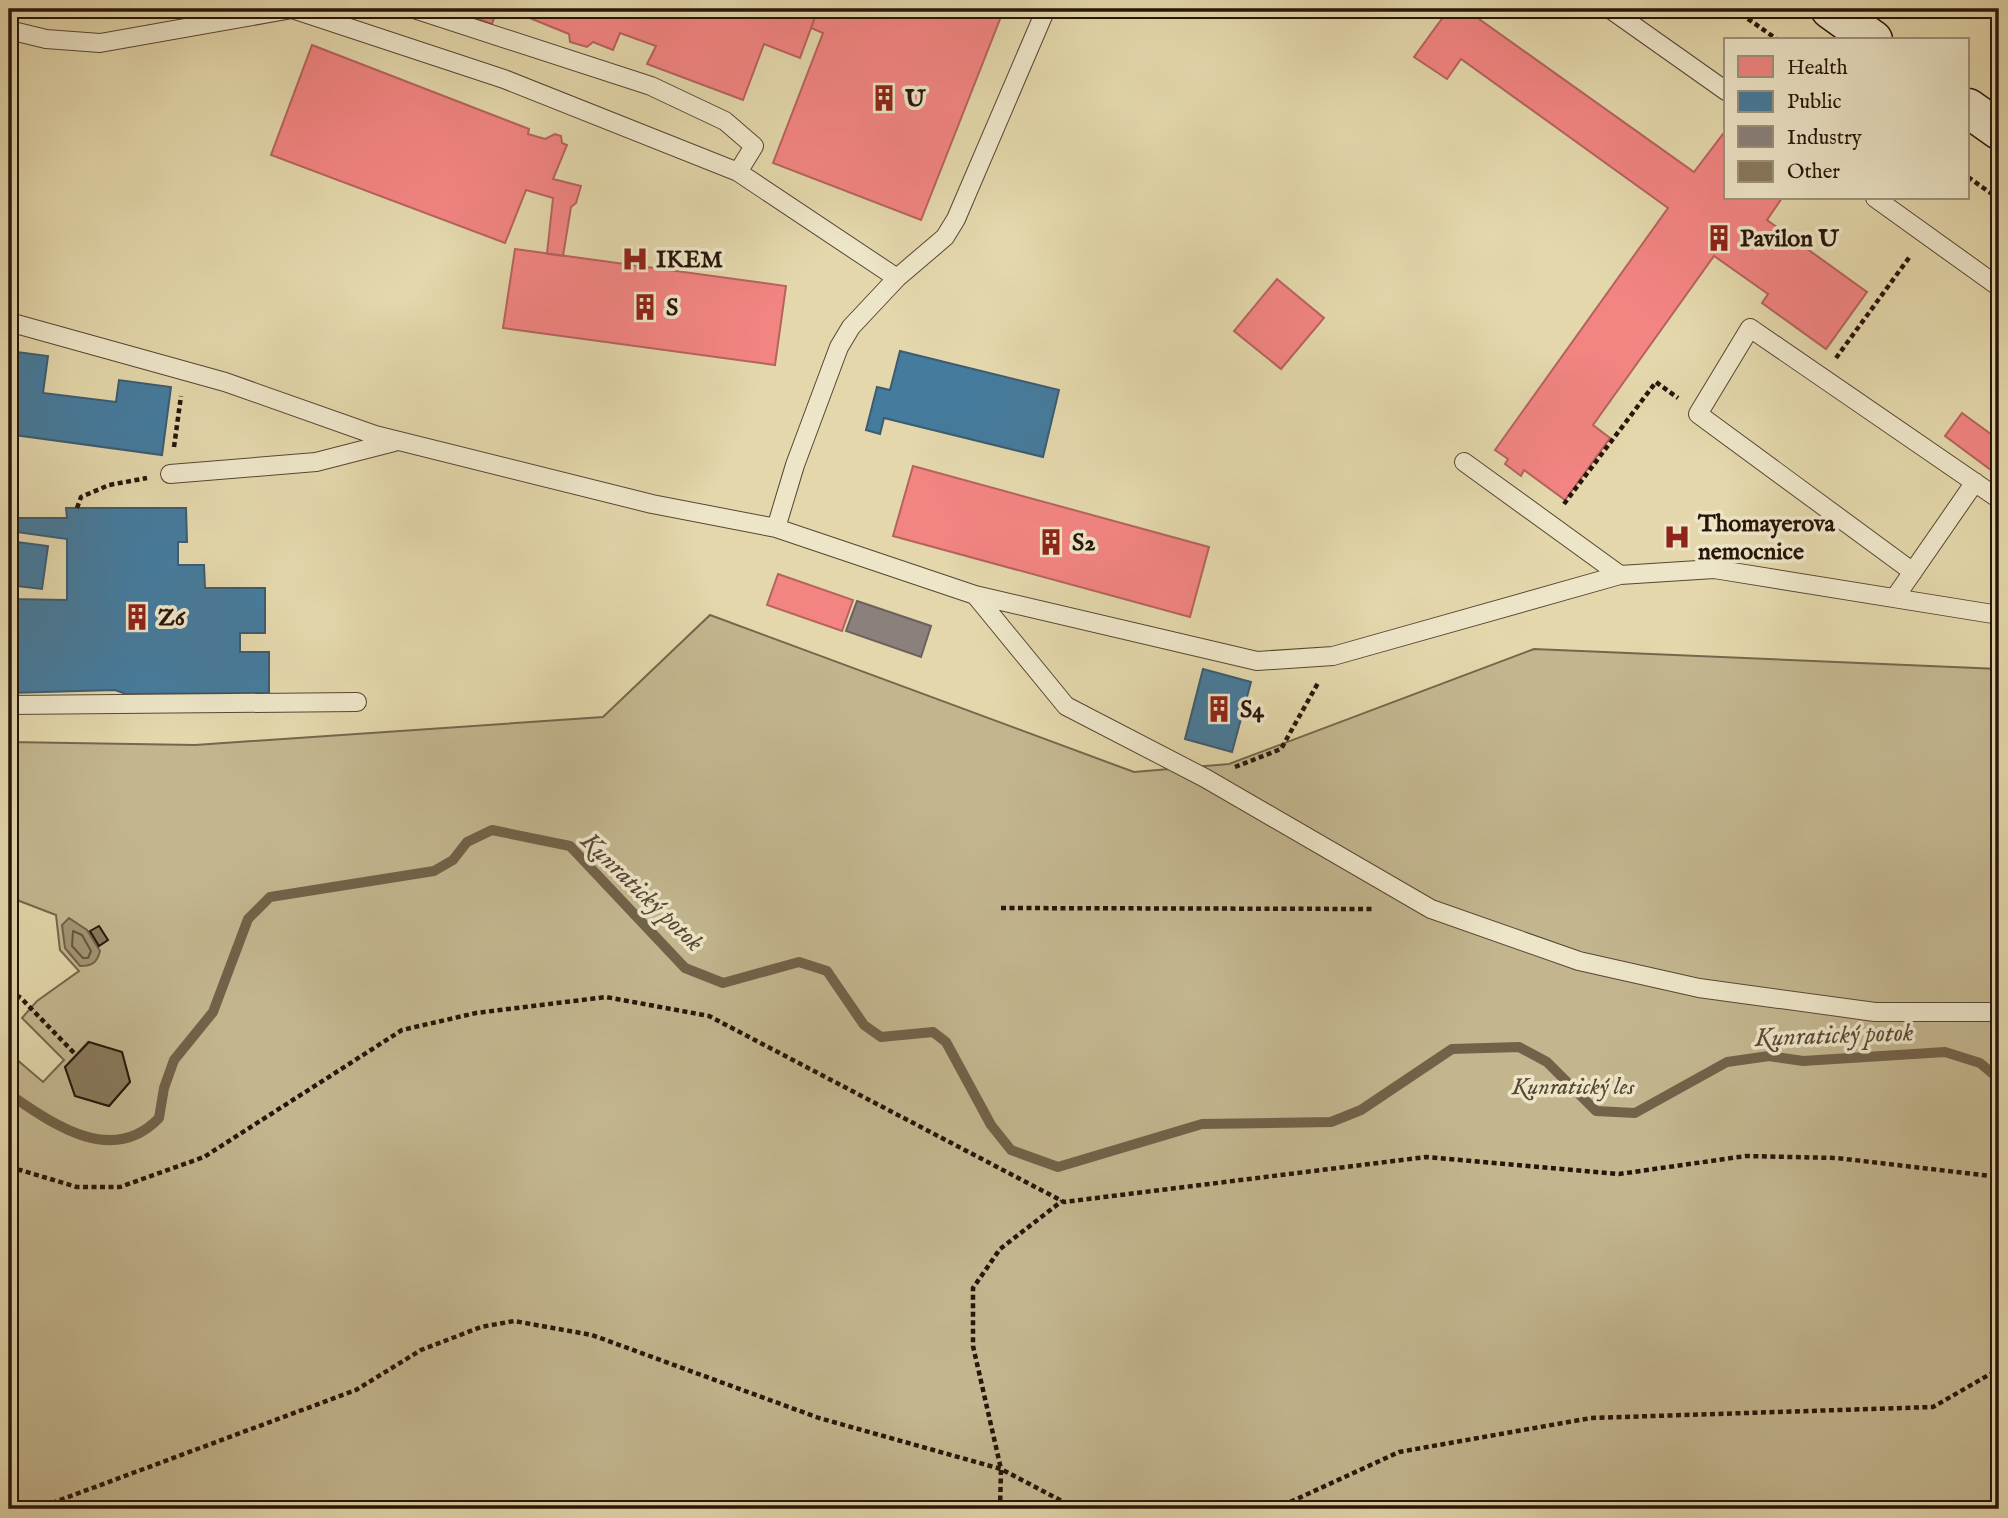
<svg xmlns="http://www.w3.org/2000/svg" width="2008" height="1518" viewBox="0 0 2008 1518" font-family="'IM FELL English',serif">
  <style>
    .green { fill: #c3b68f; stroke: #76664c; stroke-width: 2; fill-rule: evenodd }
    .water { fill: #a39574; stroke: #726249; stroke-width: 2 }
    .health { fill: #f28482; stroke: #b5635e; stroke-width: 2 }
    .public { fill: #457b9d; stroke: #3c5c71; stroke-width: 2 }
    .industry { fill: #8a817c; stroke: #6d615a; stroke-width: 2 }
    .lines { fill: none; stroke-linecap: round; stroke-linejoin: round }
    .shore { stroke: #66553e; stroke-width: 2 }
    .stream { stroke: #726249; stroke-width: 10 }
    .building { fill: #897a5d; stroke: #281509; stroke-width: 2 }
    .lane-casing { stroke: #574632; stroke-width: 20 }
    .secondary-casing { stroke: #281509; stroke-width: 41 }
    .path { stroke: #281509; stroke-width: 4.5; stroke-dasharray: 5 3.5; stroke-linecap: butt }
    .lane { stroke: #ede5c8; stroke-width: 18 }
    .secondary { stroke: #ede5c8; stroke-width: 38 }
    .labels { text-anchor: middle; stroke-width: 7; stroke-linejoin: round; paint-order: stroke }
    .poi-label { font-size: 24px; font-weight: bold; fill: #281509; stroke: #ede5c8; text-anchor: start }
    .park-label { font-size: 24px; font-style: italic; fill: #564531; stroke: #ede5c8 }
    .water-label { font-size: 26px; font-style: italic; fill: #594834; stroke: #ede5c8 }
  </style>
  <rect width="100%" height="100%" fill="#e3d7ab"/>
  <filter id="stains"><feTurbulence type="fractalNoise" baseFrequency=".00286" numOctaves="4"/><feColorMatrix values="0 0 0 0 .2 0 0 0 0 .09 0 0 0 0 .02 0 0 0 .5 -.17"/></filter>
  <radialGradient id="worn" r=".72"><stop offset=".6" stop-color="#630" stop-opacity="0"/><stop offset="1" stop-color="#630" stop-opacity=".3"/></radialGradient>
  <!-- green -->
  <path class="green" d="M 710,615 L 1134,772 L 1229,764 L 1534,649 L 1999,669 L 1999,1509 L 9,1509 L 9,1053 L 43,1082 L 64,1060 L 22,1018 L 37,1001 L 79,971 L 60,950 L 56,915 L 9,897 L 9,742 L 195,745 L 603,717 ZM 88,1042 L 122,1052 L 130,1082 L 109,1106 L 75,1096 L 65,1067 Z"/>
  <!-- water -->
  <path class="water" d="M 69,918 L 87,930 L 100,951 C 97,963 92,966 80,966 L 65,948 L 62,925 Z"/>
  <!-- health -->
  <path class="health" d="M 451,9 L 497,9 L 492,24 Z
    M 524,9 L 818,9 L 800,58 L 764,44 L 743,100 L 647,64 L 656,46 L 620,33 L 613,50 L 593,42 L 587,47 L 570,42 L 569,34 L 522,15 Z
    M 818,9 L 1004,9 L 921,220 L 773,163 L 823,33 L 811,28 Z
    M 1449,9 L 1465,9 L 1694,172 L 1726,130 L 1726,198 L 1782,198 L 1767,220 L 1867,292 L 1826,349 L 1762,303 L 1768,294 L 1714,256 L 1593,425 L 1610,438 L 1565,500 L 1524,470 L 1521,476 L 1505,464 L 1508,459 L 1495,450 L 1668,208 L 1461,59 L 1447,79 L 1414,57 Z
    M 312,45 L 529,129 L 528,134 L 545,139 L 555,134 L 561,136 L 562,143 L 567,145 L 553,179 L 581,186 L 576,203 L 571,207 L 563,256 L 547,254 L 553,198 L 526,190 L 505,243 L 271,155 Z
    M 515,249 L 786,286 L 775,365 L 503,328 Z
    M 1277,279 L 1324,318 L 1281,369 L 1234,331 Z
    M 1962,413 L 1999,440 L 1999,468 L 1995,473 L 1945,436 Z
    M 913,466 L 1209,547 L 1190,617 L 893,536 Z
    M 778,574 L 853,600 L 842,631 L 767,605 Z"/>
  <!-- public -->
  <path class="public" d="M 9,351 L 48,356 L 43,393 L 116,402 L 119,380 L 171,387 L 162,455 L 14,435 L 9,473 Z
    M 900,351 L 1059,390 L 1043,457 L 884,418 L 880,434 L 866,430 L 877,387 L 890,390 Z
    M 66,508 L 186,508 L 187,542 L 178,542 L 178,565 L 204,565 L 205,588 L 265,588 L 265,633 L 240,633 L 240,652 L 269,652 L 269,693 L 126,694 L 115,690 L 9,693 L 9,599 L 67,600 L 67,539 L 9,531 L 9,518 L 67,518 Z
    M 9,541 L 48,546 L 42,589 L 9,585 Z
    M 1203,669 L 1251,682 L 1232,752 L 1185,739 Z"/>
  <!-- industry -->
  <path class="industry" d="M 857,601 L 931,626 L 921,657 L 846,631 Z"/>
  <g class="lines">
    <!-- shore -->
    <path class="shore" d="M 73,931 L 82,935 L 91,951 L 88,958 L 83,958 L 72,946 Z"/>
    <!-- stream -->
    <path class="stream" d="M 9,1094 C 53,1124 112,1167 159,1118 L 164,1088 L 174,1060 L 213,1012 L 248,919 L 270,897 L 434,871 L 453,860 L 467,842 L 492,830 L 570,846 L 685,968 L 723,983 L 799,962 L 827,971 L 864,1025 L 881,1037 L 933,1032 L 946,1042 L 991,1125 L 1011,1150 L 1058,1167 L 1202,1124 L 1331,1122 L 1361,1110 L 1452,1049 L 1519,1047 L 1547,1062 L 1596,1111 L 1635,1113 L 1727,1062 L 1769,1056 L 1803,1061 L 1945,1052 L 1980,1063 L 1999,1079"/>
  </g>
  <!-- building -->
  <path class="building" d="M 99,926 L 108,940 L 99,946 L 90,931 Z
    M 89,1042 L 122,1052 L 130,1082 L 109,1106 L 75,1096 L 65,1067 Z"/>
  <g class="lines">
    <defs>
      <path id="lane" d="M 414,9 L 651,86 L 725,121 L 754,146 L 738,172
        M 1610,9 L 1726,91
        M 9,30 L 46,39 L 100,43 L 292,9 L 504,79 L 738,172 L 897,278
        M 1875,198 L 1999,287
        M 9,322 L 225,382 L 375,435 L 652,504 L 776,528 L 975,595 L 1257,661 L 1333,656 L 1620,575 L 1714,569 L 1999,615
        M 1464,462 L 1620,575
        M 170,474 L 316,462 L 394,442
        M 776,528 L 795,465 L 839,347 L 851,327 L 897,278 L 945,237 L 956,219 L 1046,9
        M 1913,572 L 1698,414 L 1750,328 L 1999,499
        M 975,595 L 1066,706 L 1205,778 L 1431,909 L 1579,961 L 1699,988 L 1875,1012 L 1999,1012
        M 1896,596 L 1975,482
        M 9,705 L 357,702"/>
      <path id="secondary" d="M 1830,9 L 1873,40
        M 1968,108 L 1999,130"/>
    </defs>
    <!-- lane casing -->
    <use href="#lane" class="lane-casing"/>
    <!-- secondary casing -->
    <use href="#secondary" class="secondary-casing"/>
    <!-- path -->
    <path class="path" d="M 1734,9 L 1778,40
      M 1968,177 L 1999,199
      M 1836,358 L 1911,255
      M 174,447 L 181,396
      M 1564,504 L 1656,382 L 1678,398
      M 77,508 L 81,497 L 109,485 L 147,478
      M 1235,767 L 1281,749 L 1318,683
      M 1001,908 L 1374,909
      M 9,991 L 21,998 L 76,1055
      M 9,1170 L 20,1170 L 77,1187 L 120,1187 L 204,1157 L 402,1030 L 476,1013 L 606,997 L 709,1016 L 1064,1202 L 1426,1157 L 1619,1174 L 1746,1156 L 1837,1158 L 1999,1177
      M 36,1509 L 356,1390 L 421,1350 L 481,1327 L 514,1321 L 592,1335 L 819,1418 L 1001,1469 L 1077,1509
      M 1000,1509 L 1001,1469 L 973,1346 L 973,1288 L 1000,1249 L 1062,1201
      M 1275,1509 L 1399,1452 L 1591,1418 L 1933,1407 L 1999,1369"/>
    <!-- lane -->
    <use href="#lane" class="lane"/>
    <!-- secondary -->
    <use href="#secondary" class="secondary"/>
  </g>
  <!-- icons -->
  <defs>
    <symbol id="building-bare" viewBox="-9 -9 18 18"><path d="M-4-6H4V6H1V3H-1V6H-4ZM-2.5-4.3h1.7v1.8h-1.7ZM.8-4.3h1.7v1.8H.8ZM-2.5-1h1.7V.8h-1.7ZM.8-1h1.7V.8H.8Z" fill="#8f2418" stroke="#ede5c8" stroke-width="2.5" paint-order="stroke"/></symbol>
    <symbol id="hospital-bare" viewBox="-9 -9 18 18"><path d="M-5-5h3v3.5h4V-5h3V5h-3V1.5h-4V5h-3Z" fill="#8f2418" stroke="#ede5c8" stroke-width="2.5" paint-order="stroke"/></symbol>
  </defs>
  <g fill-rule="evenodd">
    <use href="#building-bare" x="865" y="79" width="38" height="38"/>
    <use href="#building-bare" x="1700" y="219" width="38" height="38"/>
    <use href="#hospital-bare" x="616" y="240" width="38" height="38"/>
    <use href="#building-bare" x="626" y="288" width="38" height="38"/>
    <use href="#hospital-bare" x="1658" y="518" width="38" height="38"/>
    <use href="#building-bare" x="1032" y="523" width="38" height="38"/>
    <use href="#building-bare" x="118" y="598" width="38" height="38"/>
    <use href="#building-bare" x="1200" y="690" width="38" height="38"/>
  </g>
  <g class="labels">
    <!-- poi labels -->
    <g class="poi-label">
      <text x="905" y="106">U</text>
      <text x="1740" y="246">Pavilon U</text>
      <text x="656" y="267">IKEM</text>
      <text x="666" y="315">S</text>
      <text x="1698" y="531">Thomayerova<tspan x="1698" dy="28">nemocnice</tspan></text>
      <text x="1072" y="550">S2</text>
      <text x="158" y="625">Z6</text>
      <text x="1240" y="717">S4</text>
    </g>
    <!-- park labels -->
    <g class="park-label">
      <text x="1573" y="1094">Kunratický les</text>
    </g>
    <!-- water labels -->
    <g class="water-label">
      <text transform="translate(643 891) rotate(44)" y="9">Kunratický potok</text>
      <text transform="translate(1834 1034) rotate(-2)" y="9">Kunratický potok</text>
    </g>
  </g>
  <!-- margin -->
  <rect width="2008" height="1518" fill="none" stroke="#e3d7ab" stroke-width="35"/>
  <rect x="10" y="10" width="1987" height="1497" fill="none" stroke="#281509" stroke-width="3.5"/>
  <rect x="18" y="18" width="1973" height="1483" fill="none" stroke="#281509" stroke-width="2"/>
  <!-- legend -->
  <rect x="1724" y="38" width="245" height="161" fill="#ede5c8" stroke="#9e927c" stroke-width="2"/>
  <rect x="1738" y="56" width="35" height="21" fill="#f28482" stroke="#9e927c" stroke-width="2"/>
  <text x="1787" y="74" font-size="21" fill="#281509">Health</text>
  <rect x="1738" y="91" width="35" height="21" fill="#457b9d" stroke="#9e927c" stroke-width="2"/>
  <text x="1787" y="108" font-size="21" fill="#281509">Public</text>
  <rect x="1738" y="126" width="35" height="21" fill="#8a817c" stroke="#9e927c" stroke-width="2"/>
  <text x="1787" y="144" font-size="21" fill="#281509">Industry</text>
  <rect x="1738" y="161" width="35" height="21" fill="#897a5d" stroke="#9e927c" stroke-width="2"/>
  <text x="1787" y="178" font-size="21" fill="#281509">Other</text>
  <rect width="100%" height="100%" filter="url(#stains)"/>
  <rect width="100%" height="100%" fill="url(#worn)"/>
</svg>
